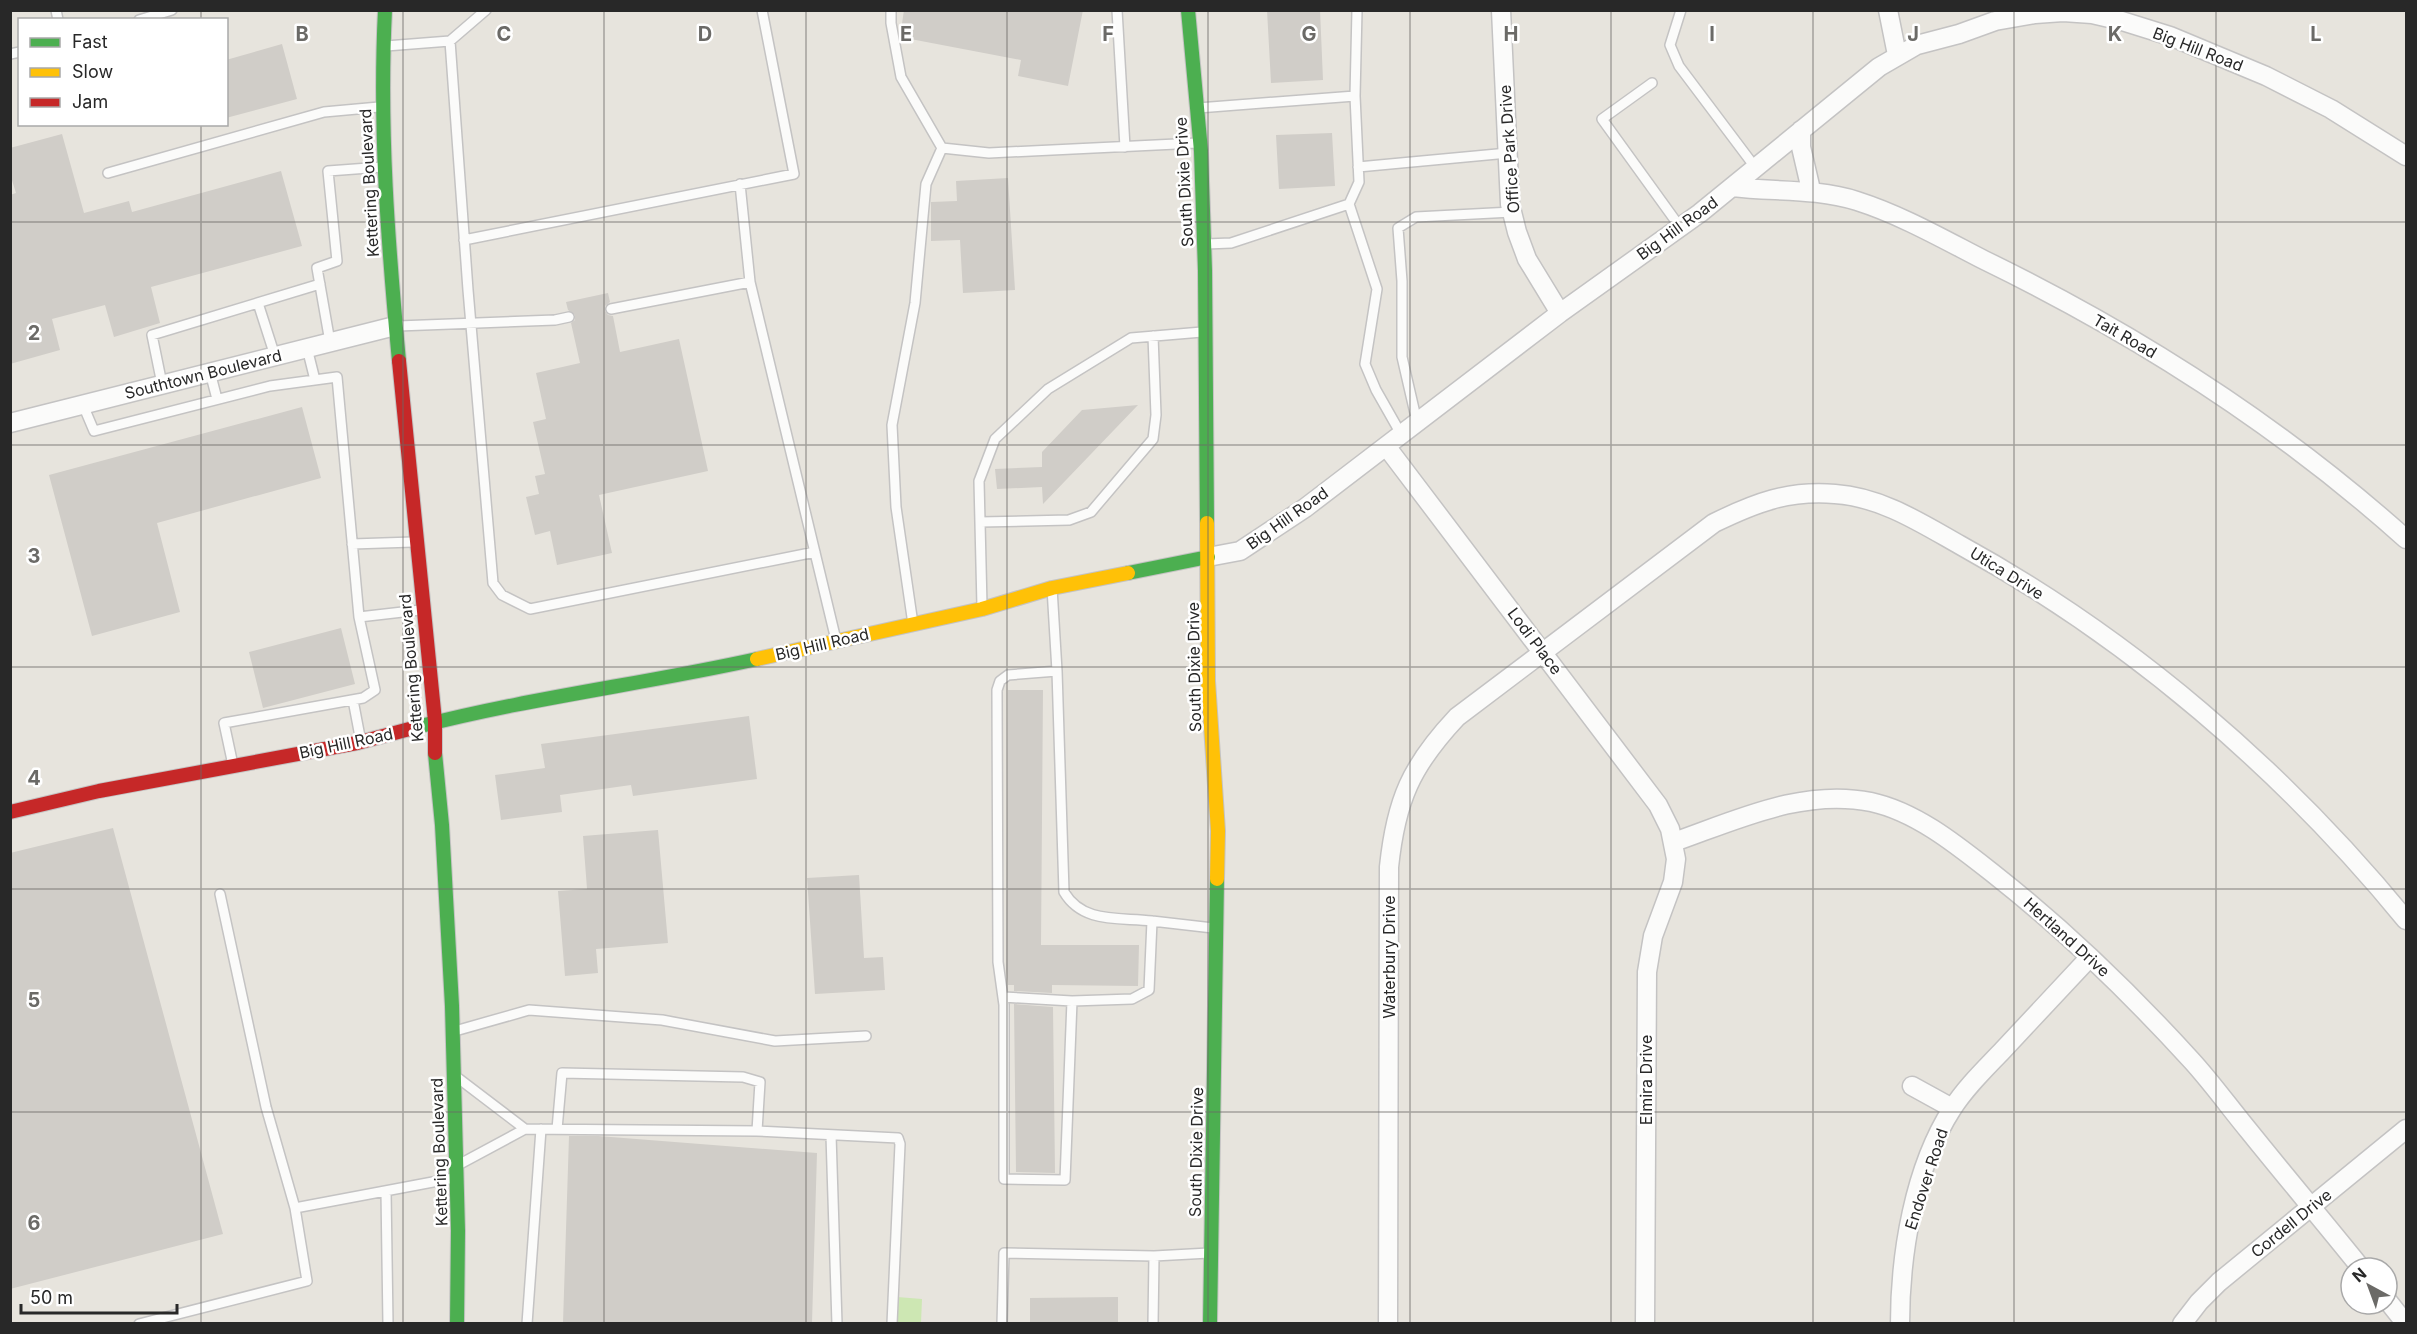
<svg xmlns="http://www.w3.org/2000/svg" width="2417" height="1334" viewBox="0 0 2417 1334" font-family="Inter,sans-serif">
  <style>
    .pitch { fill: #cde7b3 }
    .building { fill: #d0cdc8 }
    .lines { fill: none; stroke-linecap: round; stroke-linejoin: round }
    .lane-casing { stroke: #c4c3c3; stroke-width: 12 }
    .street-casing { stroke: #c4c3c3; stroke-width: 21 }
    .fast-casing { stroke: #c4c3c3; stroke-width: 16 }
    .slow-casing { stroke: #c4c3c3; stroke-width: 16 }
    .jam-casing { stroke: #c4c3c3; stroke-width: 16 }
    .lane { stroke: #fbfbfa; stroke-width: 9 }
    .street { stroke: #fbfbfa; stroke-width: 18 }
    .fast { stroke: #4caf50; stroke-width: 14 }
    .slow { stroke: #ffc107; stroke-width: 14 }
    .jam { stroke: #c62828; stroke-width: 14 }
    .grid { fill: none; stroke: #6b6a67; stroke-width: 1.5; stroke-opacity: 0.55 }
    .labels { text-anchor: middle; stroke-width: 5; stroke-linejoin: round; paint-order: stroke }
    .street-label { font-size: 16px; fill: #282828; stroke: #fff }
    .grid-label { font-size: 20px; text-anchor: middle; font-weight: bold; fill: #6b6a67; stroke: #fff; stroke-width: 5; stroke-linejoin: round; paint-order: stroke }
  </style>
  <rect width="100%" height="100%" fill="#e7e4dd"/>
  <!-- pitch -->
  <path class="pitch" d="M 897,1297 L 922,1299 L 921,1323 L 896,1324 Z"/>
  <!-- building -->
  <path class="building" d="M 904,10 L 1083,10 L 1068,86 L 1018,76 L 1021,60 L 900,37 Z
    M 1267,10 L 1320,10 L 1323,80 L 1271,83 Z
    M 282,44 L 297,99 L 226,118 L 226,60 Z
    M 1332,133 L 1335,186 L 1279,189 L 1276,135 Z
    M 62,134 L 84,213 L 129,201 L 132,212 L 281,171 L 302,246 L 151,287 L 160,323 L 114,337 L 105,305 L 52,319 L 60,350 L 10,364 L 10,195 L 16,193 L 10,174 L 10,148 Z
    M 1008,178 L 1015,290 L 963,293 L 960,240 L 931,241 L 931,202 L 957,201 L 956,181 Z
    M 608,293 L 610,302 L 605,306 L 605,311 L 608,315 L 613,316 L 620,352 L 679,339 L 708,471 L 599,495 L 612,553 L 557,565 L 550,531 L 535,535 L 526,497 L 539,494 L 535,476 L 545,474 L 533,422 L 546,419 L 536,373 L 580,363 L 571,323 L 575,320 L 575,315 L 568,310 L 566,302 Z
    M 1138,405 L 1043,504 L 1042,487 L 997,489 L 995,469 L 1042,467 L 1042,452 L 1082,410 Z
    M 302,407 L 321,478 L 157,523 L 180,612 L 92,636 L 49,475 Z
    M 341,628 L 355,684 L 263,708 L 249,652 Z
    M 1008,690 L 1043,690 L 1041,945 L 1139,945 L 1138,986 L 1052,985 L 1052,993 L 1014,991 L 1014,985 L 1008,985 L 1006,970 Z
    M 749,716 L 757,779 L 633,796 L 631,785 L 560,795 L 562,812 L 501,820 L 495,775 L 545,768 L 541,744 Z
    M 113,828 L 223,1234 L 10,1289 L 10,853 Z
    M 658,830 L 668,943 L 596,949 L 598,973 L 565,976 L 558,891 L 587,889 L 583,836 Z
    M 859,875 L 864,958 L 883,957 L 885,990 L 815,994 L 807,878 Z
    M 1014,1004 L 1053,1007 L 1055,1173 L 1016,1172 Z
    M 569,1136 L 598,1136 L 817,1153 L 812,1323 L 563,1323 Z
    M 1118,1297 L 1118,1323 L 1030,1323 L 1030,1298 Z"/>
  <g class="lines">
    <defs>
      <path id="lane" d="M 56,10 L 58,20
        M 486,10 L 450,41 L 468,290 L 493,583 L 502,595 L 530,609 L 815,552
        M 891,10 L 891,23 L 901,77 L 942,148 L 989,153 L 1197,143
        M 1117,10 L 1125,147
        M 1681,10 L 1670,45 L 1679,66 L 1755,167
        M 139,20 L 172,10
        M 386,46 L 450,41
        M 10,54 L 20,52
        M 1652,83 L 1602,119 L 1680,227
        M 1198,108 L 1355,96
        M 1358,167 L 1508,153
        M 108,173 L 324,112 L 379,107
        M 740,184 L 750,282
        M 1349,204 L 1377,289 L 1365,364 L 1376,390 L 1401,434
        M 464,240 L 794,174 L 762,10
        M 1206,244 L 1231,243 L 1349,204 L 1359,182 L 1355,96 L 1357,10
        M 258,303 L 275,356
        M 611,309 L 750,282 L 836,640
        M 398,326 L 555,320 L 569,317
        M 330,342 L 317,268 L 337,261 L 328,171 L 382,167
        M 307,348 L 315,380
        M 210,372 L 217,399
        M 162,384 L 152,335 L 320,284
        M 83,405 L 94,431 L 270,386 L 337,377 L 359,617 L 420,610
        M 1417,422 L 1402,357 L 1402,281 L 1398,228 L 1416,217 L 1512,212
        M 980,522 L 1069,520 L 1091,512 L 1153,439 L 1156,415 L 1153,336
        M 352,544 L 413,542
        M 1052,588 L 1057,671 L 1064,892 C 1083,924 1119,917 1152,921
        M 982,606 L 979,481 L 995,439 L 1048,389 L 1131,338 L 1202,332
        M 913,624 L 896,507 L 892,425 L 915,303 L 926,184 L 942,148
        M 1057,671 L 1008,675 L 1000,681 L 997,690 L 998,962 L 1004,1005 L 1004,1179 L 1065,1180 L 1072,1001
        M 353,700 L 361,742
        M 233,765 L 224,723 L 363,698 L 375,690 L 359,617
        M 220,894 L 266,1107 L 295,1208 L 454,1178
        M 1003,997 L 1072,1001 L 1132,999 L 1149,990 L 1152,921 L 1213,928
        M 455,1031 L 529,1010 L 662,1020 L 775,1041 L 866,1036
        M 458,1078 L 525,1129 L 460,1164
        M 525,1129 L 757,1131 L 898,1138 L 900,1144 L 892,1324
        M 557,1129 L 562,1073 L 743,1077 L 760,1082 L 757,1131
        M 831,1135 L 837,1324
        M 386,1191 L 388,1324
        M 139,1324 L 307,1281 L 295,1208
        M 527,1324 L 541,1129
        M 1002,1324 L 1004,1253 L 1154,1256 L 1209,1253
        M 1153,1324 L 1154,1256"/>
      <path id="street" d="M 1501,10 L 1510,204 L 1517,232 L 1527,259 L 1560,313
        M 1888,10 L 1897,55
        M 1801,130 L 1801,147 L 1811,190
        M 1732,187 C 1774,192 1816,188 1857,201 C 1901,215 1943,239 1984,260 C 2136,334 2280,426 2406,539
        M 10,423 L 395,326
        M 1386,446 L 1658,805 L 1670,829 L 1676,859 L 1673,882 L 1653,936 L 1647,972 L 1645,1324
        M 1208,557 L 1240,551 L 1305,508 L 1560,313 L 1700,213 L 1879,67 L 1917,45 L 1959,34 L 1995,21 L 2035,14 L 2063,12 L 2092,14 L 2122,21 L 2170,36 L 2266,76 L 2331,109 L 2406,156
        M 1674,842 C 1737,820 1803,788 1871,802 C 1917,812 1958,846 1995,875 C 2066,931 2131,994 2192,1061 C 2212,1083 2230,1108 2249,1131 C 2286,1177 2324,1222 2361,1268
        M 1912,1086 L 1952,1108
        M 2387,1300 L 2406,1324
        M 1388,1324 L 1389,867 C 1396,800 1411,766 1457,717 L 1714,523 C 1755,503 1788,490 1835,494 C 1881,497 1921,523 1960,545 C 2131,639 2283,770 2406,920
        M 1900,1324 C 1900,1254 1914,1168 1952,1109 C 1966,1087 1985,1069 2003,1050 C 2032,1019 2061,988 2090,957
        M 2182,1324 L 2199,1302 L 2219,1282 L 2406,1129"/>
      <path id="fast" d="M 385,10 C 379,128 388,244 399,361
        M 1188,10 L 1201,151 L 1205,271 L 1207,523
        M 1128,573 L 1208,557
        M 417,727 C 529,698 644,684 757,659
        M 435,753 L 442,825 L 452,1006 L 458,1231 L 457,1324
        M 1210,1324 L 1217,879"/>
      <path id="slow" d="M 1207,523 L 1208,681 L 1218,831 L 1217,879
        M 757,659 L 982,609 L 1052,588 L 1128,573"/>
      <path id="jam" d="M 399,361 L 435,721 L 435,753
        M 10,812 L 99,791 L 357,743 L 417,727"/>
    </defs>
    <!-- lane casing -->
    <use href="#lane" class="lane-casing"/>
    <!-- street casing -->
    <use href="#street" class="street-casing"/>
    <!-- fast casing -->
    <use href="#fast" class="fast-casing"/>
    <!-- slow casing -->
    <use href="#slow" class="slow-casing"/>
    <!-- jam casing -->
    <use href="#jam" class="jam-casing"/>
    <!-- lane -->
    <use href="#lane" class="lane"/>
    <!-- street -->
    <use href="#street" class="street"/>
    <!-- fast -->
    <use href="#fast" class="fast"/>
    <!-- slow -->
    <use href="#slow" class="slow"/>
    <!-- jam -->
    <use href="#jam" class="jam"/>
  </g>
  <!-- grid -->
  <path class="grid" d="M 201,10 L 201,20M 403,10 L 403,1324M 604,10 L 604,1324M 806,10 L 806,1324M 1007,10 L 1007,1324M 1208,10 L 1208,1324M 1410,10 L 1410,1324M 1611,10 L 1611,1324M 1813,10 L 1813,1324M 2014,10 L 2014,1324M 2216,10 L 2216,1324M 201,124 L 201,1324M 10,222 L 2406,222M 10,445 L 2406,445M 10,667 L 2406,667M 10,889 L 2406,889M 10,1112 L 2406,1112"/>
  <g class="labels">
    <!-- street labels -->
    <g class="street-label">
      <text transform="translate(2198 49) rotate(21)" y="6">Big Hill Road</text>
      <text transform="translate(1509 149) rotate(-94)" y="6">Office Park Drive</text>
      <text transform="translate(1184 182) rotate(-93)" y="6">South Dixie Drive</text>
      <text transform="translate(369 183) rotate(-93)" y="6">Kettering Boulevard</text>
      <text transform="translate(1677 228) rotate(-36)" y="6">Big Hill Road</text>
      <text transform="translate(2125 336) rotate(30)" y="6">Tait Road</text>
      <text transform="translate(203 374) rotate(-14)" y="6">Southtown Boulevard</text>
      <text transform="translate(1287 518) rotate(-35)" y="6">Big Hill Road</text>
      <text transform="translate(2007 573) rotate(32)" y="6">Utica Drive</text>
      <text transform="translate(1535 641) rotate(53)" y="6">Lodi Place</text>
      <text transform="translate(822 644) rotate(-13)" y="6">Big Hill Road</text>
      <text transform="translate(1194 667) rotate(-91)" y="6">South Dixie Drive</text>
      <text transform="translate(411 668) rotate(-95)" y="6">Kettering Boulevard</text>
      <text transform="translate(346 743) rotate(-12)" y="6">Big Hill Road</text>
      <text transform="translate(2067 937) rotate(42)" y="6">Hertland Drive</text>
      <text transform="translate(1389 957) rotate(-90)" y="6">Waterbury Drive</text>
      <text transform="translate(1646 1080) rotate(-90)" y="6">Elmira Drive</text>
      <text transform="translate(439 1152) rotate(-92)" y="6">Kettering Boulevard</text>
      <text transform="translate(1196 1152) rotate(-89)" y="6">South Dixie Drive</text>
      <text transform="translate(1926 1179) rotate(-72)" y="6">Endover Road</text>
      <text transform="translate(2291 1223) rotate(-39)" y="6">Cordell Drive</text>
    </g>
  </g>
  <g class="grid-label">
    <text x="302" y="41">B</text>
    <text x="504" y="41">C</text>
    <text x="705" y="41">D</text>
    <text x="906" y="41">E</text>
    <text x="1108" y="41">F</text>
    <text x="1309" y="41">G</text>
    <text x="1511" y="41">H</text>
    <text x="1712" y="41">I</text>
    <text x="1913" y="41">J</text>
    <text x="2115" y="41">K</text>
    <text x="2316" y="41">L</text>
    <text x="34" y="340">2</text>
    <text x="34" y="563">3</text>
    <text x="34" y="785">4</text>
    <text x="34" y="1007">5</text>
    <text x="34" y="1230">6</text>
  </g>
  <!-- border -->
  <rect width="2417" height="1334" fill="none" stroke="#282828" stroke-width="24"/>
  <!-- legend -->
  <rect x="18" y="18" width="210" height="108" fill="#ffffff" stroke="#a9a9a9" stroke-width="1.5"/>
  <rect x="30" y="38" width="30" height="9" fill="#4caf50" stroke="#a9a9a9" stroke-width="1.5"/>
  <text x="72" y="48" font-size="18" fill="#282828">Fast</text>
  <rect x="30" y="68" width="30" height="9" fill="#ffc107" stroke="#a9a9a9" stroke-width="1.5"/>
  <text x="72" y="78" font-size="18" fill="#282828">Slow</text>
  <rect x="30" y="98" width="30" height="9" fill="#c62828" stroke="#a9a9a9" stroke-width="1.5"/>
  <text x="72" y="108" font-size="18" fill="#282828">Jam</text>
  <!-- north arrow -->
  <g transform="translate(2369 1286) rotate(319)"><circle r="28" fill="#ffffff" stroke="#a9a9a9" stroke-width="1.5"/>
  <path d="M0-4.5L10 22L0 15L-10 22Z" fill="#6b6a67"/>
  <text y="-9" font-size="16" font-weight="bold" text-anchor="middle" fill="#282828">N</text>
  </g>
  <!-- scale -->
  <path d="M21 1304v9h156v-9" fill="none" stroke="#282828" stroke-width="3"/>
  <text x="30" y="1304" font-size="18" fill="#282828" stroke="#ffffff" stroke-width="4.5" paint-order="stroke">50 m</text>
</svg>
